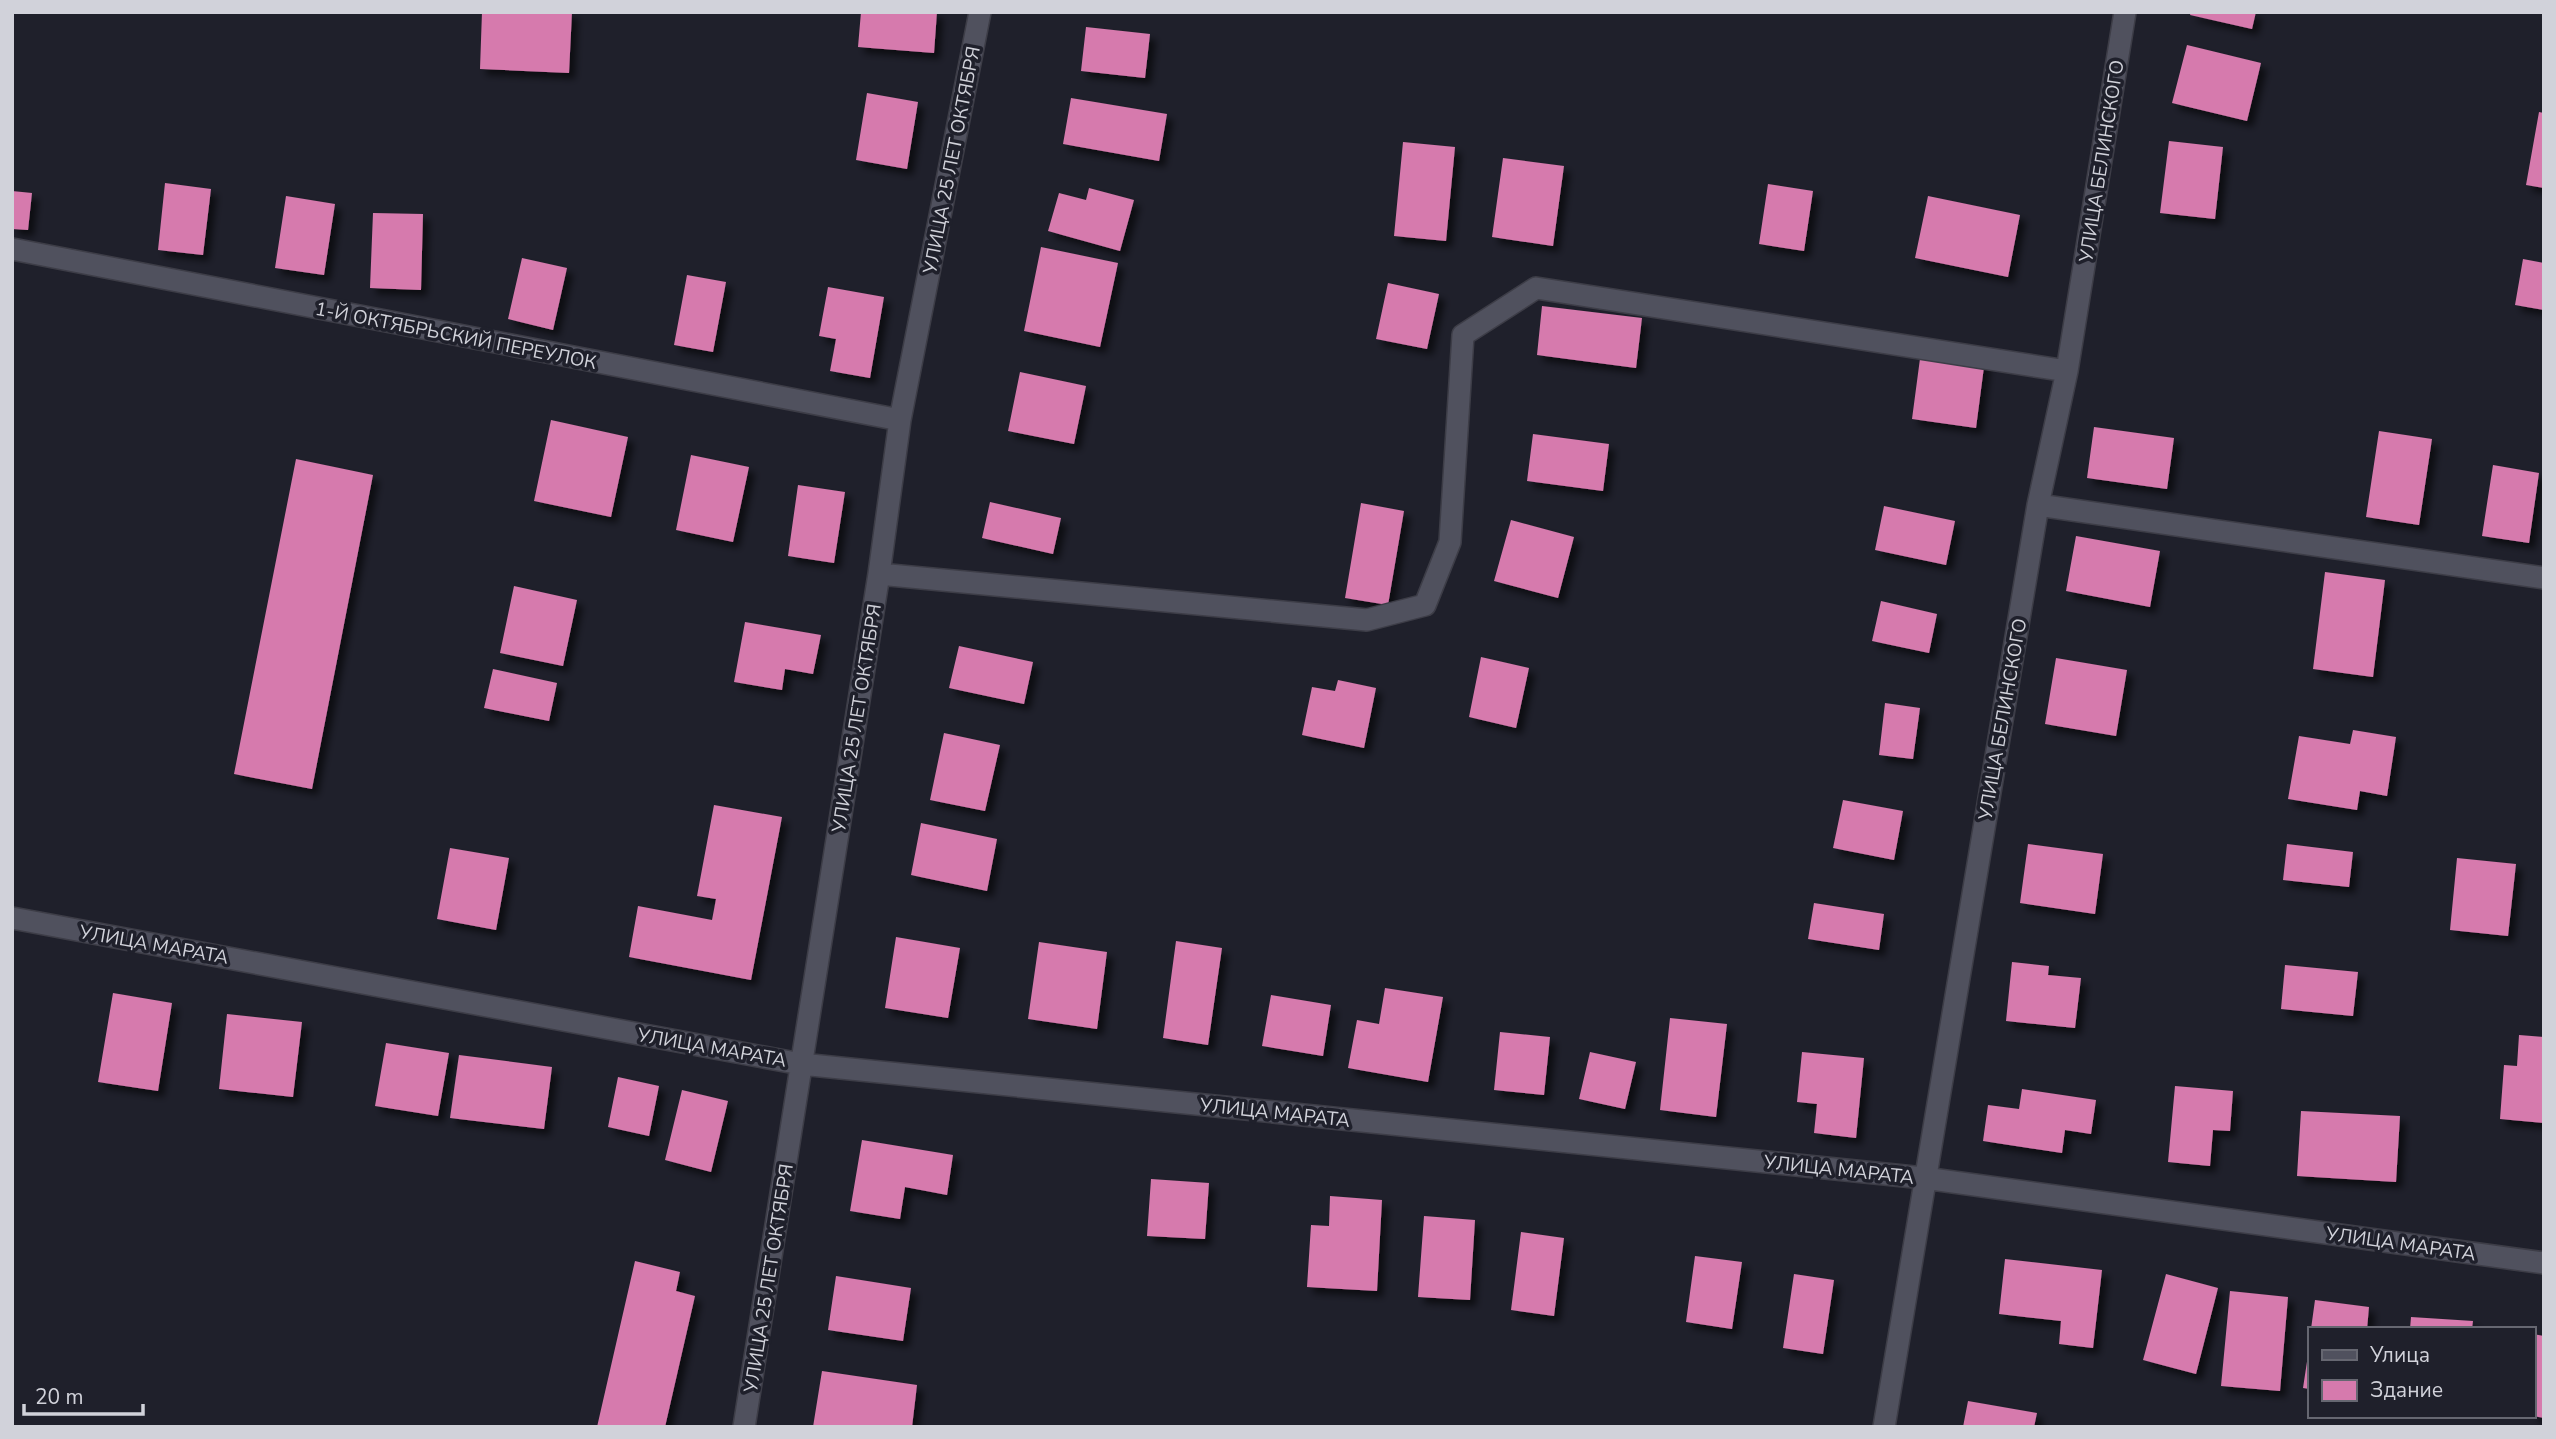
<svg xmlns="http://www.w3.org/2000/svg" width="2556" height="1439" viewBox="0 0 2556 1439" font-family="'Nunito Sans',sans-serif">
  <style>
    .building { fill: #d67aad; filter: url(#shadow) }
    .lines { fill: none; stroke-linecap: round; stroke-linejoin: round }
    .minor-casing { stroke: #3d3d47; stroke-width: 24 }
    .minor { stroke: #50515e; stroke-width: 21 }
    .labels { text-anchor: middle; stroke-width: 7; stroke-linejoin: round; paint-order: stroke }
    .street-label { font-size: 19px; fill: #d1d2da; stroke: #1f202b }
  </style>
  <defs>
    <filter id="shadow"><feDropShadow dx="6" dy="6" stdDeviation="3.5" flood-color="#0009"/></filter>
  </defs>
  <rect width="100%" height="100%" fill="#1f202b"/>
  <!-- building -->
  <path class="building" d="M 482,12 L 572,12 L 569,73 L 480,69 Z
    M 861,12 L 937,12 L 934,53 L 858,47 Z
    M 2191,12 L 2256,12 L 2252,29 L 2190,15 Z
    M 1086,27 L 1150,34 L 1145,78 L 1081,71 Z
    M 2187,45 L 2261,63 L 2247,121 L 2172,103 Z
    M 867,93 L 918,102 L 907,169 L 856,160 Z
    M 1071,98 L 1167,114 L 1159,161 L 1063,144 Z
    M 2539,112 L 2544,113 L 2544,188 L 2526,185 Z
    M 2169,141 L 2223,147 L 2215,219 L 2160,213 Z
    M 1403,142 L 1455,147 L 1446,241 L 1394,236 Z
    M 1503,158 L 1564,166 L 1553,246 L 1492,237 Z
    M 165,183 L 211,189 L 203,255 L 158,250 Z
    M 1768,184 L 1813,191 L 1804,251 L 1759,244 Z
    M 1089,188 L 1134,200 L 1120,251 L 1048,231 L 1059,193 L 1086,200 Z
    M 12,191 L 32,193 L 28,230 L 12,229 Z
    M 286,196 L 335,204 L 324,275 L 275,268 Z
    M 1928,196 L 2020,215 L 2008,277 L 1915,258 Z
    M 373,213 L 423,214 L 421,290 L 370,288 Z
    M 1041,247 L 1118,263 L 1100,347 L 1024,331 Z
    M 522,258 L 567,268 L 553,330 L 508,319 Z
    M 2523,259 L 2544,263 L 2544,310 L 2515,305 Z
    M 687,275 L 726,282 L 713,352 L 674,345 Z
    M 1388,283 L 1439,294 L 1427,349 L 1376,339 Z
    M 828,287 L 884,297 L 870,378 L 830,371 L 836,339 L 819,336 Z
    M 1542,306 L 1642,318 L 1636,368 L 1537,355 Z
    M 1921,351 L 1985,359 L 1976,428 L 1912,419 Z
    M 1020,372 L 1086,386 L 1074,444 L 1008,431 Z
    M 551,420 L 628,437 L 611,517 L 534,501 Z
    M 2094,427 L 2174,438 L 2167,489 L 2087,478 Z
    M 2379,431 L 2432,439 L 2419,525 L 2366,517 Z
    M 1533,434 L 1609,444 L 1603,491 L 1527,481 Z
    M 691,455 L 749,467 L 733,542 L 676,530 Z
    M 296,459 L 373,475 L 312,789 L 234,774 Z
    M 2493,465 L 2539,473 L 2529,543 L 2482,536 Z
    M 798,485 L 845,492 L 834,563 L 788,556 Z
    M 990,502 L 1061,518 L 1053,554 L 982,538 Z
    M 1361,503 L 1404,511 L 1388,605 L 1345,598 Z
    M 1884,506 L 1955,521 L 1946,565 L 1875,550 Z
    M 1511,520 L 1574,537 L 1558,598 L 1494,581 Z
    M 2076,536 L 2160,551 L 2150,607 L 2066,591 Z
    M 2325,572 L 2385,580 L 2373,677 L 2313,669 Z
    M 514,586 L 577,600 L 563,666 L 500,653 Z
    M 1881,601 L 1937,614 L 1929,653 L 1872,641 Z
    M 745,622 L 821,635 L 813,674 L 785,669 L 782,690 L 734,682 Z
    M 959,646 L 1033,662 L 1024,704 L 949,688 Z
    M 1481,657 L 1529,668 L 1516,728 L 1469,717 Z
    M 2056,658 L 2127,670 L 2116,736 L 2045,724 Z
    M 493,669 L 557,683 L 549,721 L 484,708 Z
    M 1338,680 L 1376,688 L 1364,748 L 1302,735 L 1312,687 L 1335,691 Z
    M 1885,703 L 1920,708 L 1913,759 L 1879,755 Z
    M 2353,730 L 2396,737 L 2387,796 L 2360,791 L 2357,810 L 2288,799 L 2299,736 L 2350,744 Z
    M 944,733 L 1000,745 L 985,811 L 930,800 Z
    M 1843,800 L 1903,811 L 1894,860 L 1833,848 Z
    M 714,805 L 782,817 L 751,980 L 629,957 L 638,906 L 712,920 L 716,899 L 697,896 Z
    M 921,823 L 997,839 L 987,891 L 911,875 Z
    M 2028,844 L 2103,854 L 2095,914 L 2020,903 Z
    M 2287,844 L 2353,852 L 2349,887 L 2283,880 Z
    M 450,848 L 509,858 L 496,930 L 437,919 Z
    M 2457,858 L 2516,864 L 2508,936 L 2450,930 Z
    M 1814,903 L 1884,914 L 1879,950 L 1808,939 Z
    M 896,937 L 960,948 L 948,1018 L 885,1008 Z
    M 1176,941 L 1222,948 L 1208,1045 L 1163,1038 Z
    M 1039,942 L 1107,952 L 1097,1029 L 1028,1019 Z
    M 2012,962 L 2049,966 L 2048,975 L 2081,978 L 2075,1028 L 2006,1021 Z
    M 2285,965 L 2358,972 L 2353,1016 L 2281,1009 Z
    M 1385,988 L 1443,997 L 1428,1082 L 1348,1068 L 1357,1020 L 1379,1024 Z
    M 113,993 L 172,1003 L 158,1091 L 98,1082 Z
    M 1271,995 L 1331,1005 L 1323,1056 L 1262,1046 Z
    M 227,1014 L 302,1022 L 293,1097 L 219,1089 Z
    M 1670,1018 L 1727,1024 L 1716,1117 L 1660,1110 Z
    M 1500,1032 L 1550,1037 L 1544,1095 L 1494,1090 Z
    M 2519,1035 L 2544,1037 L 2544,1123 L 2500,1119 L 2504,1065 L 2517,1066 Z
    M 386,1043 L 449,1053 L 438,1116 L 375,1106 Z
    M 1590,1052 L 1636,1062 L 1625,1109 L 1579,1099 Z
    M 1802,1052 L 1864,1058 L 1856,1138 L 1814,1133 L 1817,1104 L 1797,1102 Z
    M 459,1055 L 552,1067 L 544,1129 L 450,1118 Z
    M 618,1077 L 659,1086 L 649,1136 L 608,1127 Z
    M 2175,1086 L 2233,1091 L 2230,1131 L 2213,1130 L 2210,1166 L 2168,1162 Z
    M 2022,1089 L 2096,1100 L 2091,1134 L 2065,1130 L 2062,1153 L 1983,1141 L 1988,1105 L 2019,1109 Z
    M 682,1090 L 728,1101 L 711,1172 L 665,1160 Z
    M 2301,1111 L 2400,1116 L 2396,1182 L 2297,1176 Z
    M 862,1140 L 953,1155 L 947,1195 L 905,1187 L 900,1219 L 850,1211 Z
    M 1151,1179 L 1209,1183 L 1205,1239 L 1147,1236 Z
    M 1330,1196 L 1382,1200 L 1377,1291 L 1307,1287 L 1311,1225 L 1329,1226 Z
    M 1424,1216 L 1475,1220 L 1470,1300 L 1418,1297 Z
    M 1521,1232 L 1564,1238 L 1554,1316 L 1511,1310 Z
    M 1695,1256 L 1742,1262 L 1732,1329 L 1686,1322 Z
    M 2005,1259 L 2102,1270 L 2093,1348 L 2059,1344 L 2061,1321 L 1999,1314 Z
    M 635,1261 L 680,1272 L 676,1291 L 695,1296 L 665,1427 L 597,1427 Z
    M 1794,1274 L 1834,1280 L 1823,1354 L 1783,1348 Z
    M 2166,1274 L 2218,1288 L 2196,1374 L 2143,1360 Z
    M 836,1276 L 911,1288 L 903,1341 L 828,1330 Z
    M 2230,1291 L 2288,1297 L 2280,1391 L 2221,1386 Z
    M 2315,1300 L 2369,1307 L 2367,1329 L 2311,1329 Z
    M 2411,1317 L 2473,1321 L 2472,1329 L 2410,1329 Z
    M 2533,1334 L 2544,1336 L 2544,1418 L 2533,1416 Z
    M 2308,1355 L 2309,1355 L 2309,1389 L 2303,1388 Z
    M 822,1371 L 917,1385 L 912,1427 L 813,1427 Z
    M 1968,1401 L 2037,1413 L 2034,1427 L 1963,1427 Z"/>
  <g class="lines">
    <defs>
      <path id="minor" d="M 12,249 L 900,420
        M 2038,505 L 2544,578
        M 879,574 L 1367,620 L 1425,605 L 1450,542 L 1463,335 L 1536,288 L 2067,371
        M 12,918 L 801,1064 L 1924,1178 L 2544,1263
        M 744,1427 L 879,574 L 900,420 L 980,12
        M 1884,1427 L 2038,505 L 2067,371 L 2125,12"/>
    </defs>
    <!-- minor casing -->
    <use href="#minor" class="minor-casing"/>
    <!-- minor -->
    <use href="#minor" class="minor"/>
  </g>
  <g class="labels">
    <!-- street labels -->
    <g class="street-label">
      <text transform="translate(951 160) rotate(-79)" y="7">УЛИЦА 25 ЛЕТ ОКТЯБРЯ</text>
      <text transform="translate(2101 161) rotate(-81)" y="7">УЛИЦА БЕЛИНСКОГО</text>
      <text transform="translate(456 335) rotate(11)" y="7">1-Й ОКТЯБРЬСКИЙ ПЕРЕУЛОК</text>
      <text transform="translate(856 718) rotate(-81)" y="7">УЛИЦА 25 ЛЕТ ОКТЯБРЯ</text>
      <text transform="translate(2002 719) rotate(-80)" y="7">УЛИЦА БЕЛИНСКОГО</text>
      <text transform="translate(154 944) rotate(10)" y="7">УЛИЦА МАРАТА</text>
      <text transform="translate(712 1047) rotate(10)" y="7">УЛИЦА МАРАТА</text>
      <text transform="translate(1275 1112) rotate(6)" y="7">УЛИЦА МАРАТА</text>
      <text transform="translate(1839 1169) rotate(6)" y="7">УЛИЦА МАРАТА</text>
      <text transform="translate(2401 1243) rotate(8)" y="7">УЛИЦА МАРАТА</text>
      <text transform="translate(768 1278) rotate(-81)" y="7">УЛИЦА 25 ЛЕТ ОКТЯБРЯ</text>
    </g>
  </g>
  <!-- border -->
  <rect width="2556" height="1439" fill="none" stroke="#d1d2da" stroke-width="28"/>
  <!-- legend -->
  <rect x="2308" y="1327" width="228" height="91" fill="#1f202b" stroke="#666771" stroke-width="2"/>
  <rect x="2322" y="1350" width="35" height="10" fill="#50515e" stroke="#666771" stroke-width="2"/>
  <text x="2370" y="1362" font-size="21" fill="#d1d2da">Улица</text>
  <rect x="2322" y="1380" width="35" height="21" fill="#d67aad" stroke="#666771" stroke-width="2"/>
  <text x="2370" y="1397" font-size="21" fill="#d1d2da">Здание</text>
  <!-- scale -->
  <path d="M24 1404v10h119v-10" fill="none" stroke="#d1d2da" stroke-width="3.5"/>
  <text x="35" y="1404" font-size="21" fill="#d1d2da" stroke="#1f202b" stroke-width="5" paint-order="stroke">20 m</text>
</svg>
